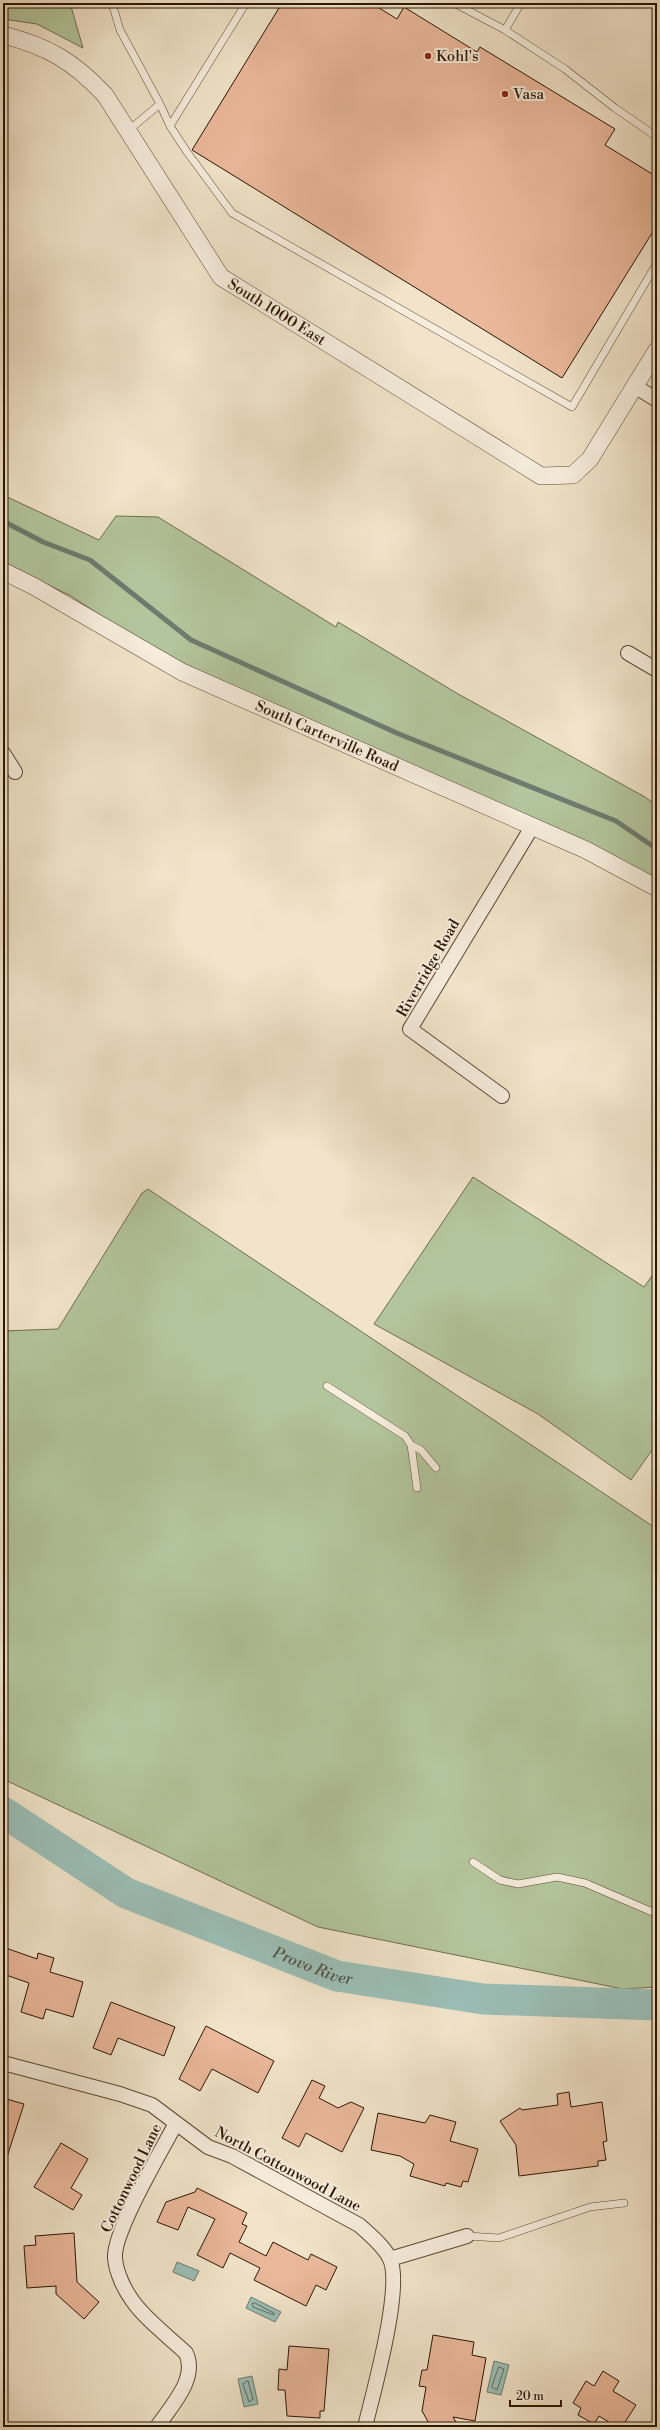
<svg xmlns="http://www.w3.org/2000/svg" width="660" height="2430" viewBox="0 0 660 2430" font-family="'Libre Bodoni',serif">
  <style>
    .green { fill: #b3c59c; stroke: #6f6d50 }
    .water { fill: #9bbfb7; stroke: #6e7b6f }
    .lines { fill: none; stroke-linecap: round; stroke-linejoin: round }
    .shore { stroke: #636a5d; stroke-width: 1 }
    .stream { stroke: #6e7b6f; stroke-width: 5 }
    .river { stroke: #9bbfb7; stroke-width: 31 }
    .building { fill: #eab89a; stroke: #2b1503 }
    .service-casing { stroke: #5c4935; stroke-width: 8 }
    .minor-casing { stroke: #5c4935; stroke-width: 16 }
    .tertiary-casing { stroke: #5c4935; stroke-width: 18 }
    .service { stroke: #f6eddd; stroke-width: 7 }
    .minor { stroke: #f6eddd; stroke-width: 14 }
    .tertiary { stroke: #f6eddd; stroke-width: 17 }
    .poi-dot { fill: #8f2418; stroke: #f6eddd; stroke-width: 1.5 }
    .labels { text-anchor: middle; stroke-width: 4; stroke-linejoin: round; paint-order: stroke }
    .poi-label { font-size: 15px; fill: #2b1503; stroke: #f6eddd; text-anchor: start }
    .street-label { font-size: 15px; fill: #2b1503; stroke: #f6eddd }
    .water-label { font-size: 16px; font-style: italic; fill: #525042; stroke: #f6eddd }
  </style>
  <rect width="100%" height="100%" fill="#f1e4ca"/>
  <filter id="stains"><feTurbulence type="fractalNoise" baseFrequency=".005" numOctaves="4"/><feColorMatrix values="0 0 0 0 .2 0 0 0 0 .09 0 0 0 0 .02 0 0 0 .5 -.17"/></filter>
  <radialGradient id="worn" r=".72"><stop offset=".6" stop-color="#630" stop-opacity="0"/><stop offset="1" stop-color="#630" stop-opacity=".3"/></radialGradient>
  <!-- green -->
  <path class="green" d="M 3,3 L 70,3 L 83,48 L 37,24 L 3,19 Z
    M 3,495 L 99,540 L 116,516 L 158,517 L 336,627 L 338,622 L 460,695 L 645,797 L 657,806 L 657,881 L 176,662 L 115,625 L 71,596 L 3,563 Z
    M 473,1177 L 644,1287 L 657,1269 L 657,1443 L 631,1480 L 538,1414 L 374,1324 Z
    M 148,1189 L 657,1529 L 657,1987 L 623,1989 L 318,1927 L 3,1779 L 3,1331 L 58,1329 L 142,1193 Z"/>
  <!-- water -->
  <path class="water" d="M 177,2262 L 199,2271 L 194,2281 L 173,2272 Z
    M 251,2297 L 281,2312 L 275,2322 L 246,2308 Z
    M 494,2361 L 509,2365 L 501,2395 L 487,2392 Z
    M 252,2376 L 258,2404 L 244,2407 L 238,2379 Z"/>
  <g class="lines">
    <!-- shore -->
    <path class="shore" d="M 255,2303 L 274,2313 L 274,2315 L 253,2307 L 252,2304 Z
      M 499,2367 L 504,2369 L 497,2390 L 492,2387 Z
      M 248,2381 L 253,2399 L 249,2402 L 243,2384 Z"/>
    <!-- stream -->
    <path class="stream" d="M 3,521 L 43,542 L 90,560 L 191,640 L 399,734 L 616,821 L 657,849"/>
    <!-- river -->
    <path class="river" id="s1" d="M 3,1812 L 126,1893 L 337,1976 L 483,1999 L 657,2005"/>
  </g>
  <!-- building -->
  <path class="building" d="M 282,3 L 371,3 L 397,19 L 404,7 L 477,52 L 480,47 L 615,129 L 605,145 L 657,177 L 657,225 L 562,378 L 192,150 Z
    M 3,1947 L 37,1959 L 38,1953 L 54,1958 L 50,1972 L 83,1982 L 73,2017 L 46,2009 L 43,2019 L 21,2012 L 29,1983 L 3,1974 Z
    M 111,2002 L 175,2027 L 164,2056 L 118,2038 L 111,2055 L 93,2048 Z
    M 206,2026 L 274,2061 L 258,2093 L 212,2069 L 200,2091 L 179,2079 Z
    M 312,2080 L 325,2086 L 319,2098 L 338,2108 L 351,2102 L 364,2108 L 342,2152 L 306,2133 L 299,2147 L 282,2138 Z
    M 569,2092 L 571,2107 L 602,2102 L 607,2141 L 603,2142 L 606,2160 L 598,2161 L 598,2166 L 519,2176 L 516,2145 L 500,2121 L 520,2108 L 522,2110 L 558,2105 L 557,2094 Z
    M 3,2098 L 24,2104 L 6,2160 L 3,2159 Z
    M 378,2113 L 425,2123 L 430,2115 L 456,2122 L 450,2141 L 478,2149 L 468,2182 L 463,2181 L 461,2187 L 446,2183 L 445,2186 L 410,2176 L 414,2164 L 400,2156 L 371,2150 Z
    M 61,2143 L 88,2159 L 71,2188 L 82,2195 L 73,2210 L 34,2187 Z
    M 197,2188 L 247,2213 L 242,2224 L 247,2226 L 239,2242 L 266,2256 L 273,2242 L 308,2260 L 311,2254 L 337,2267 L 326,2290 L 316,2285 L 306,2306 L 254,2280 L 260,2268 L 230,2253 L 223,2268 L 197,2255 L 215,2219 L 188,2207 L 178,2230 L 157,2222 L 166,2202 L 195,2192 Z
    M 74,2233 L 77,2282 L 99,2302 L 84,2319 L 56,2294 L 56,2286 L 27,2288 L 24,2246 L 36,2245 L 35,2236 Z
    M 433,2335 L 474,2342 L 472,2355 L 486,2358 L 475,2421 L 453,2417 L 459,2427 L 431,2427 L 422,2411 L 426,2387 L 419,2386 L 422,2370 L 427,2370 Z
    M 289,2346 L 329,2349 L 324,2411 L 320,2411 L 320,2418 L 287,2416 L 285,2390 L 278,2390 L 279,2369 L 287,2370 Z
    M 603,2371 L 619,2381 L 613,2391 L 636,2405 L 622,2427 L 617,2427 L 599,2416 L 594,2424 L 578,2415 L 581,2408 L 573,2403 L 586,2381 L 594,2386 Z"/>
  <g class="lines">
    <defs>
      <path id="service" d="M 112,3 L 120,30 L 160,104 L 129,130
        M 454,3 L 505,30 L 565,69 L 615,108 L 657,137
        M 505,30 L 521,3
        M 160,104 L 170,126 L 187,152 L 232,213 L 572,407 L 657,263
        M 170,126 L 246,3
        M 327,1386 L 405,1436 L 411,1445 L 417,1488
        M 411,1445 L 421,1450 L 436,1468
        M 473,1862 L 500,1880 L 518,1884 L 557,1877 L 585,1883 L 657,1914
        M 467,2236 L 499,2238 L 590,2207 L 624,2203"/>
      <path id="minor" d="M 636,387 L 657,400
        M 628,653 L 657,670
        M 3,753 L 15,772
        M 502,1096 L 410,1029 L 532,827
        M 3,2063 L 120,2094 L 152,2105 L 208,2147 L 232,2156 L 359,2225 C 369,2234 384,2246 390,2259 C 403,2288 373,2393 365,2427
        M 390,2259 L 467,2236
        M 157,2427 C 171,2406 198,2379 186,2353 C 170,2338 143,2317 132,2300 C 124,2289 116,2272 115,2258 C 113,2232 162,2150 176,2123"/>
      <g id="tertiary">
        <path id="s2" d="M 3,35 C 48,46 74,62 105,95 L 221,277 L 541,476 L 573,475 L 590,459 L 657,350"/>
        <path id="s3" d="M 3,571 L 35,587 L 182,672 L 586,850 L 657,888"/>
      </g>
    </defs>
    <!-- service casing -->
    <use href="#service" class="service-casing"/>
    <!-- minor casing -->
    <use href="#minor" class="minor-casing"/>
    <!-- tertiary casing -->
    <use href="#tertiary" class="tertiary-casing"/>
    <!-- service -->
    <use href="#service" class="service"/>
    <!-- minor -->
    <use href="#minor" class="minor"/>
    <!-- tertiary -->
    <use href="#tertiary" class="tertiary"/>
  </g>
  <!-- markers -->
  <g class="poi-dot">
    <circle cx="428" cy="56" r="4"/>
    <circle cx="505" cy="94" r="4"/>
  </g>
  <g class="labels">
    <!-- poi labels -->
    <g class="poi-label">
      <text x="436" y="61">Kohl's</text>
      <text x="513" y="99">Vasa</text>
    </g>
    <!-- street labels -->
    <g class="street-label">
      <text dy="5" stroke="none"><textPath href="#s2" startOffset="402">South 1000 East</textPath></text>
      <text dy="5" stroke="none"><textPath href="#s3" startOffset="364">South Carterville Road</textPath></text>
      <text transform="translate(428 968) rotate(-60)" y="5">Riverridge Road</text>
      <text transform="translate(288 2169) rotate(28)" y="5">North Cottonwood Lane</text>
      <text transform="translate(131 2178) rotate(-64)" y="5">Cottonwood Lane</text>
    </g>
    <!-- water labels -->
    <g class="water-label">
      <text dy="6" stroke="none"><textPath href="#s1" startOffset="348">Provo River</textPath></text>
    </g>
  </g>
  <!-- margin -->
  <rect width="660" height="2430" fill="none" stroke="#f1e4ca" stroke-width="16"/>
  <rect x="4" y="4" width="652" height="2422" fill="none" stroke="#2b1503" stroke-width="2"/>
  <rect x="8" y="8" width="644" height="2414" fill="none" stroke="#2b1503"/>
  <!-- scale -->
  <path d="M510 2400v6h51v-6" fill="none" stroke="#2b1503" stroke-width="2"/>
  <text x="516" y="2400" font-size="12" fill="#2b1503" stroke="#f6eddd" stroke-width="3" paint-order="stroke">20 m</text>
  <rect width="100%" height="100%" filter="url(#stains)"/>
  <rect width="100%" height="100%" fill="url(#worn)"/>
</svg>
